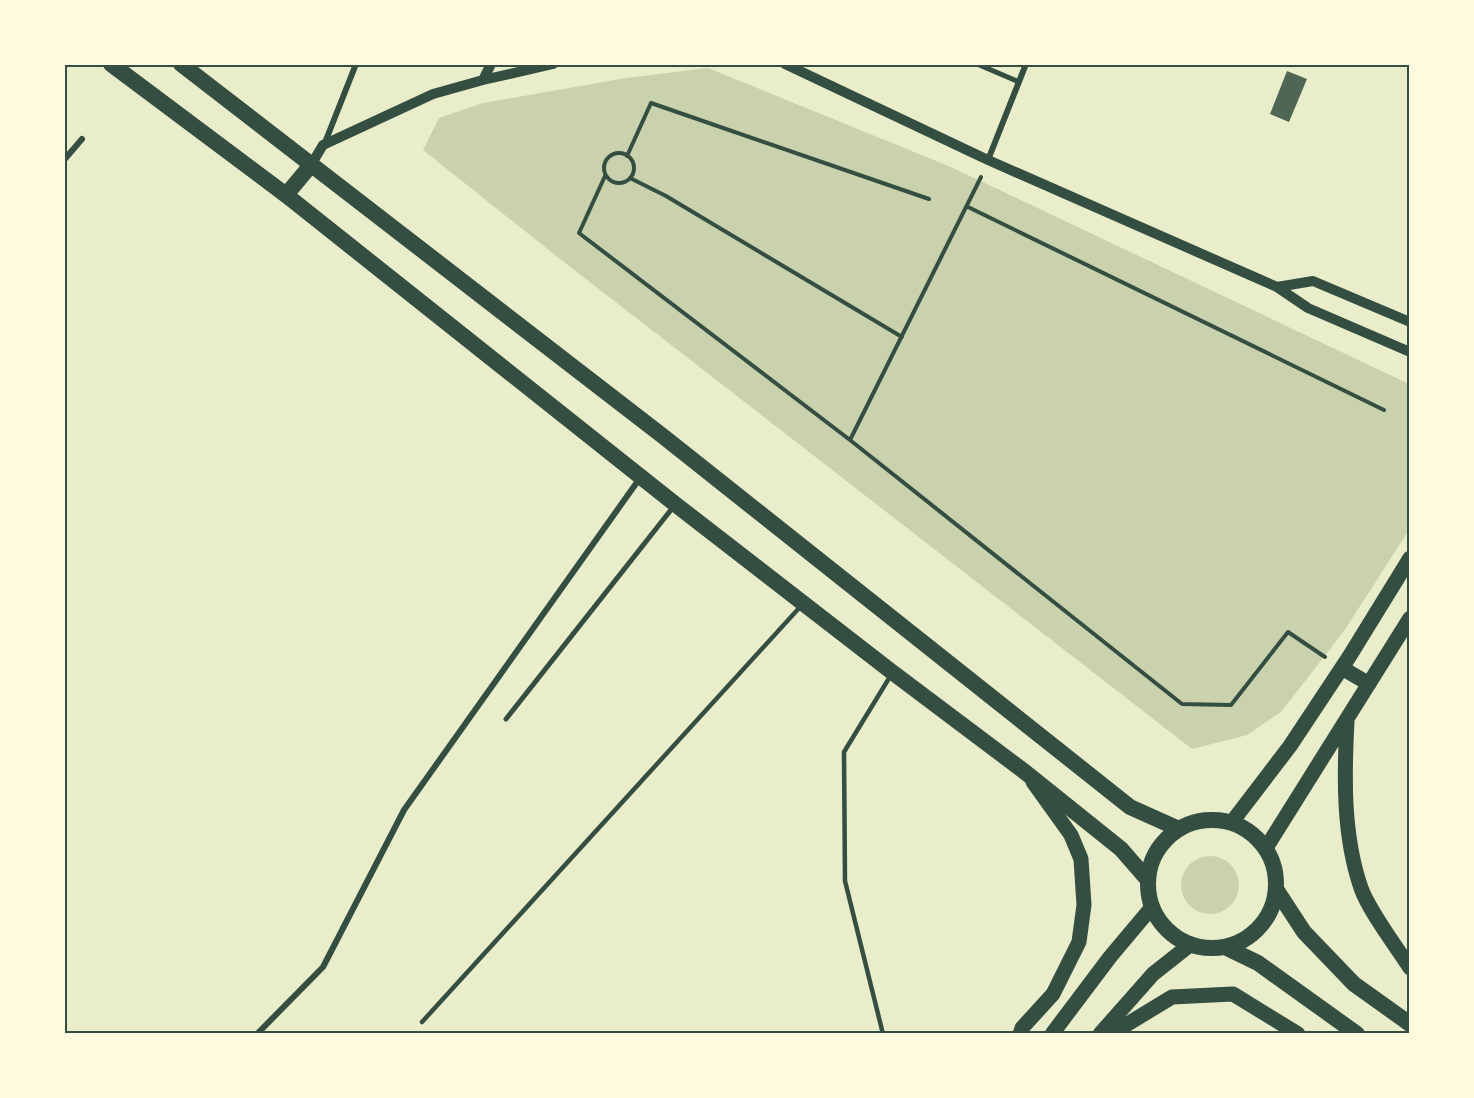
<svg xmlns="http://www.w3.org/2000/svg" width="1474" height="1098" viewBox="0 0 1474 1098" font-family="'Fira Sans',sans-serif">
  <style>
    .green { fill: #cad2ad }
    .building { fill: #4f6655 }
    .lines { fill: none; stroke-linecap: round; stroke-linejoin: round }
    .path { stroke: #344e41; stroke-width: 4 }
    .service { stroke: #344e41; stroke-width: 4.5 }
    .pedestrian { stroke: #344e41; stroke-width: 5 }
    .minor { stroke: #344e41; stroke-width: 6 }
    .tertiary { stroke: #344e41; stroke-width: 10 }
    .primary { stroke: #344e41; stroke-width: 15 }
    .trunk { stroke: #344e41; stroke-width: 16 }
    .neatline { fill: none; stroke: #344e41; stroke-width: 2 }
  </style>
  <rect width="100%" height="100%" fill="#e9edc9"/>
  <!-- green -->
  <path class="green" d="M 708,68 L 951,167 L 1409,384 L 1409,530 L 1344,631 L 1281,712 L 1247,735 L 1192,749 L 555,255 L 423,150 L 439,118 L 483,103 L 626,78 Z
    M1181 885a29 29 0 1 1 58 0a29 29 0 1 1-58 0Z"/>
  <!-- building -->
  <path class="building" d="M 1287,71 L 1307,79 L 1289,122 L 1270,114 Z"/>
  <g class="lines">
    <!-- path -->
    <path class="path" d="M604 168a15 15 0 1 1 30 0a15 15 0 1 1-30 0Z
      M 627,156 L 651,103 L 929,199
      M 605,176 L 579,233 L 850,440 L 1182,704 L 1231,705 L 1288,632 L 1325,657
      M 630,178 L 666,196 L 902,337
      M 968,207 L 1384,410
      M 850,440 L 981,177"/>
    <!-- service -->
    <path class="service" d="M 422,1022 L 800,607
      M 883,1034 L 845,881 L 844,752 L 891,675"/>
    <!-- pedestrian -->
    <path class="pedestrian" d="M 977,64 L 1019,82
      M 506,719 L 674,506"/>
    <!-- minor -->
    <path class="minor" d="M 324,145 L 356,64
      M 64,160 L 82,139
      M 988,160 L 1026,64
      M 257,1034 L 323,967 L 404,810 L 640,478"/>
    <!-- tertiary -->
    <path class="tertiary" d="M 785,64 L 988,160 L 1277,287 L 1308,308 L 1410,352
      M 483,80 L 491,64
      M 311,165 L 323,145 L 433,94 L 483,80 L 553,64
      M 1277,287 L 1313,281 L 1410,322"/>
    <!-- primary -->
    <path class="primary" d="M 1342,668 L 1369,684
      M 1347,722 C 1344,777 1343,836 1361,888 C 1369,911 1396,946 1410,968
      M 1232,822 L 1290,746 L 1349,657 L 1410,558
      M 1266,848 L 1410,618
      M 1020,1034 L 1022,1028 L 1053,994 L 1079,942 L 1084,905 L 1081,859 L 1071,835 L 1033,782
      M 1052,1034 L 1110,957 L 1152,907
      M 1100,1034 L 1153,974 L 1191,944
      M 1111,1034 L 1172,997 L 1233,994 L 1298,1034"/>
    <!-- trunk -->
    <path class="trunk" d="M 111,64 L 286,195 L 675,504 L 892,672 L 1025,772 L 1121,849 L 1148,880
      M 181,64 L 664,437 L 1130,807 L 1179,829
      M 286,195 L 311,165
      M1148 884a64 64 0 1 1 128 0a64 64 0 1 1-128 0Z
      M 1276,889 L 1304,932 L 1354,984 L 1410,1024
      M 1225,947 L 1258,963 L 1357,1034"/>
  </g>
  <!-- border -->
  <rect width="1474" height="1098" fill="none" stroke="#fefae0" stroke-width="132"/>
  <rect x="66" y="66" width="1342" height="966" class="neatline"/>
</svg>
